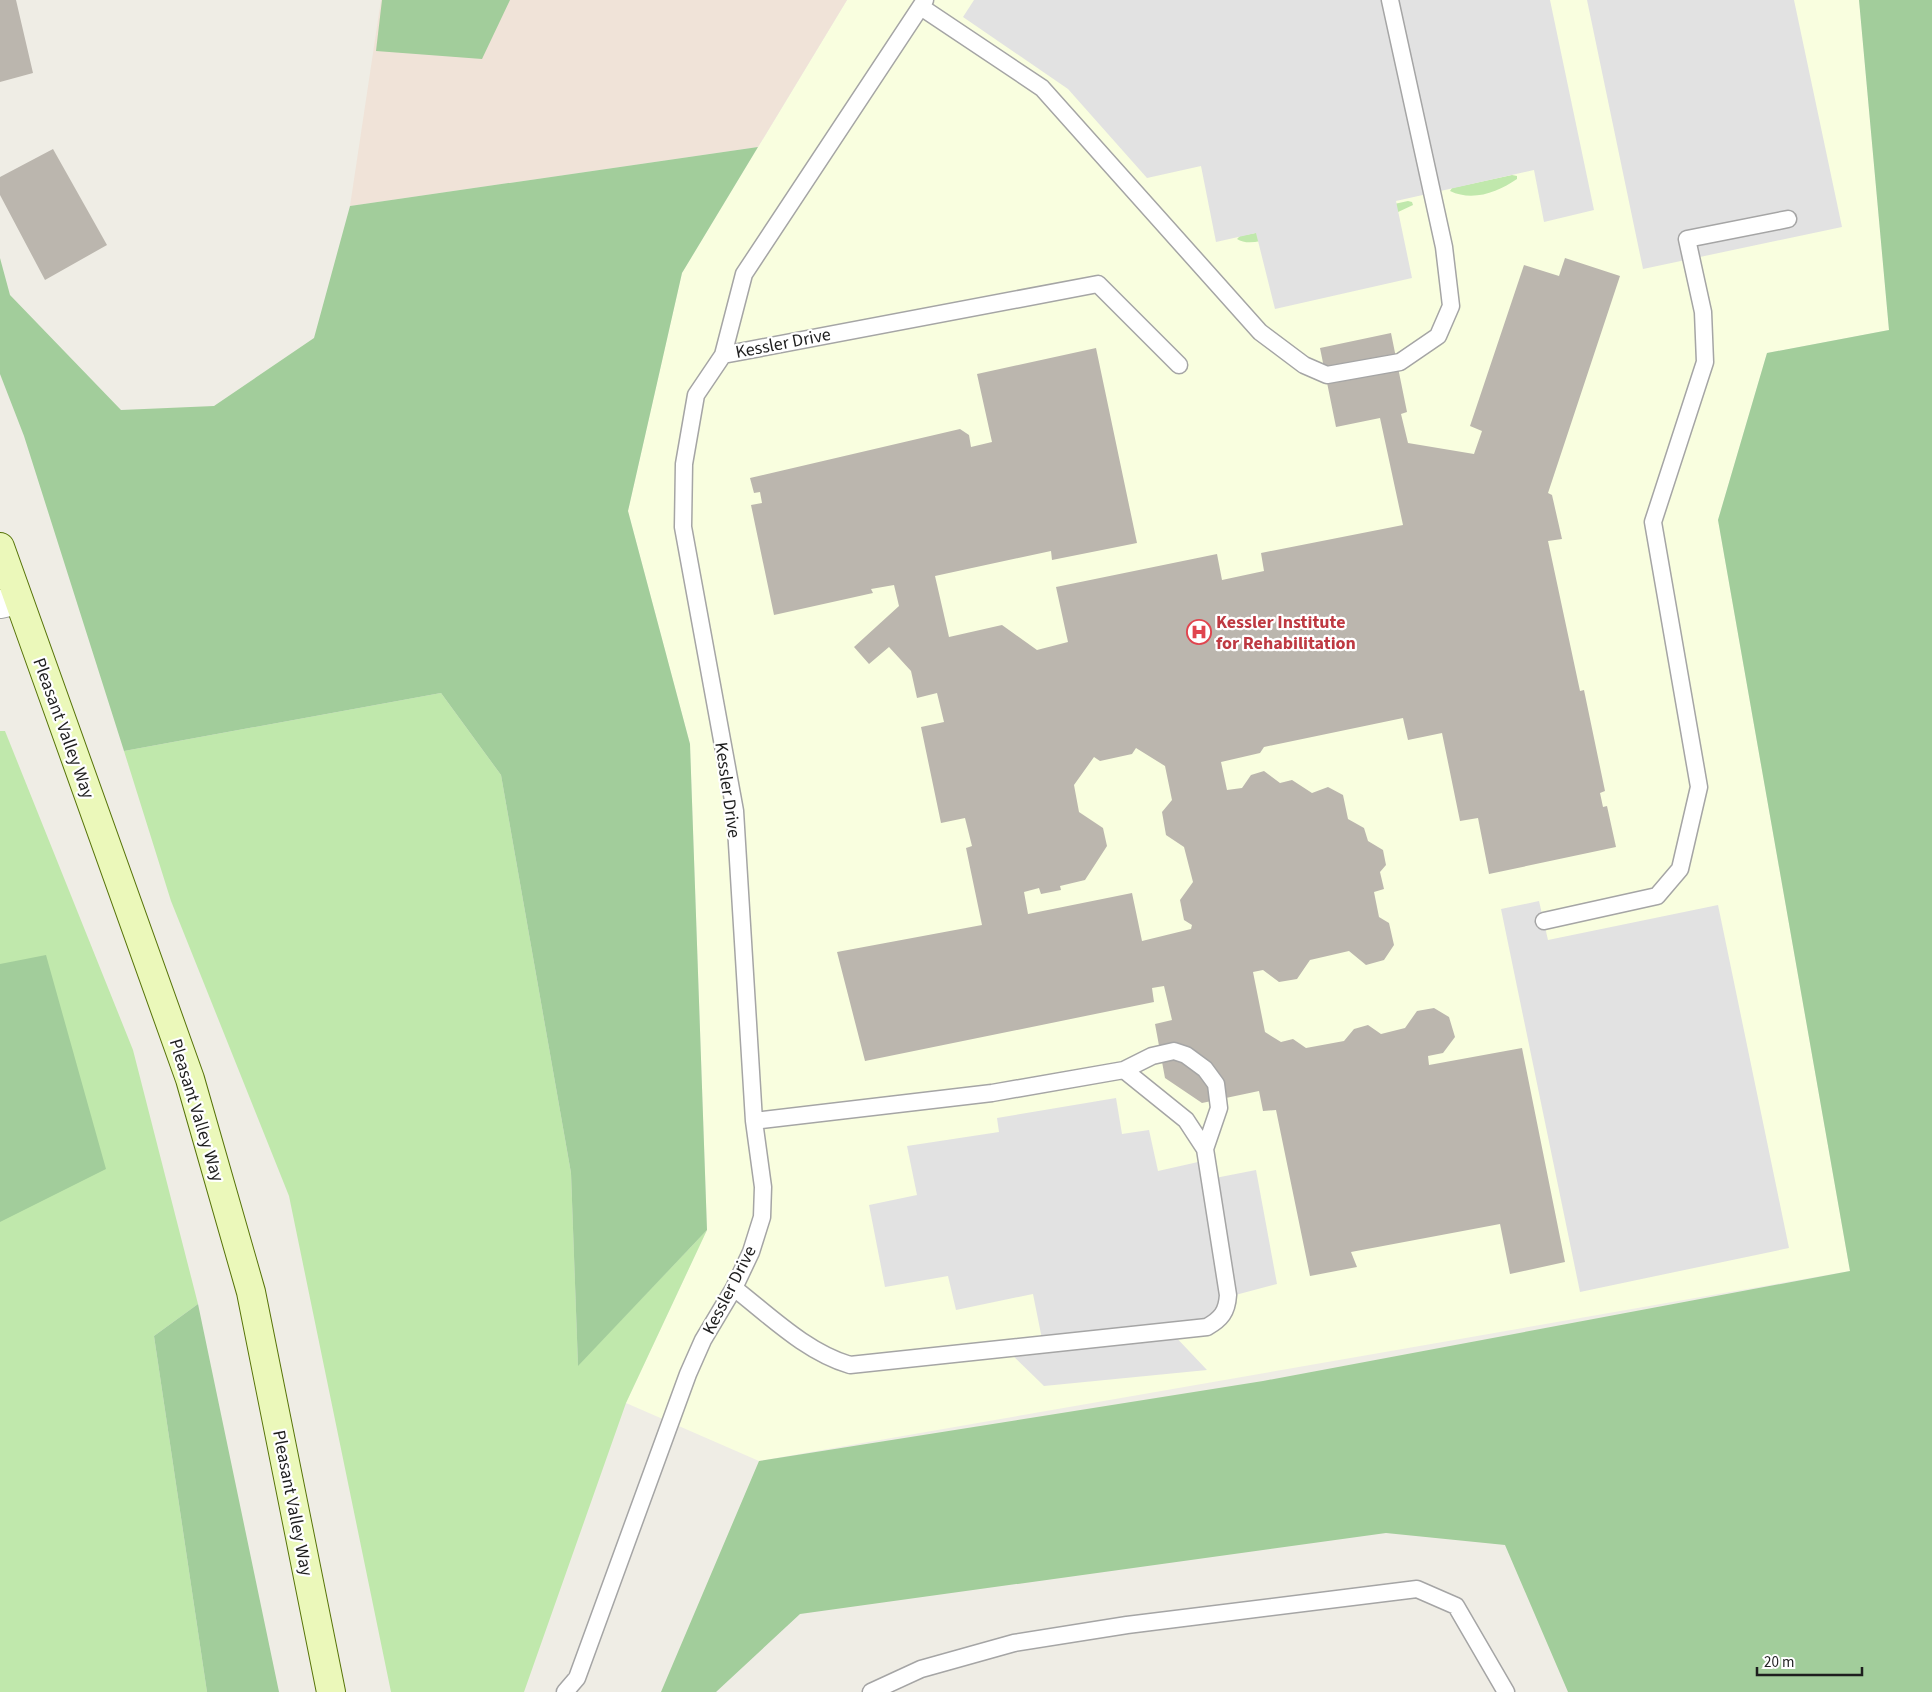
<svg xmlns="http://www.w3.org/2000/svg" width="1932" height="1692" viewBox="0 0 1932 1692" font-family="'Source Sans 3',sans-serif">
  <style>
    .education { fill: #f9fedf }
    .military { fill: #f0e3d8 }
    .grass { fill: #c0e8ac }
    .forest { fill: #a2cd9b }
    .parking { fill: #e2e2e2 }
    .building { fill: #bbb6ae; fill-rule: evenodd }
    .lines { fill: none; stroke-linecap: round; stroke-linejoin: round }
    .service-casing { stroke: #a5a5a5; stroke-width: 19 }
    .minor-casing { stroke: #a5a5a5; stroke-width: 30 }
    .secondary-casing { stroke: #567308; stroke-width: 30 }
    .service { stroke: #fff; stroke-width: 16 }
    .minor { stroke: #fff; stroke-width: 28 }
    .secondary { stroke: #ebf8ba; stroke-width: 28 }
    .labels { text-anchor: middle; stroke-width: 4.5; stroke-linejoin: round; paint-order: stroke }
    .street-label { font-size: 18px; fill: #1e1e1e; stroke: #fff }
    .health-label { font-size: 18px; font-weight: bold; fill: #be3a42; stroke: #fff; text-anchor: start }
  </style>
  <rect width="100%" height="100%" fill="#efede5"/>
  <!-- education -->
  <path class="education" d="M 847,0 L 1859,0 L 1889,330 L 1767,353 L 1718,520 L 1850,1271 L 759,1461 L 626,1403 L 707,1230 L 690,744 L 628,511 L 682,273 Z"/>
  <!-- military -->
  <path class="military" d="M 381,0 L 847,0 L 758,147 L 350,206 Z"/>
  <!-- grass -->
  <path class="grass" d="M 1512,175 L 1517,176 L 1517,179 C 1498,192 1473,202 1450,191 L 1452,188 Z
    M 1408,201 L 1412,202 L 1413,205 L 1396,213 L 1348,214 Z
    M 1301,224 C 1285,231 1254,250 1237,239 L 1240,236 Z
    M 441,693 L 501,775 L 571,1173 L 578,1365 L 707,1230 L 626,1403 L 524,1692 L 391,1692 L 289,1196 L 171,901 L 124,751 Z
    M 0,731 L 5,731 L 133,1050 L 198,1304 L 154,1336 L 207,1692 L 0,1692 Z"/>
  <!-- forest -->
  <path class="forest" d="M 382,0 L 510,0 L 482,59 L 376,51 Z
    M 1859,0 L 1932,0 L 1932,1692 L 1568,1692 L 1505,1545 L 1386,1533 L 800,1614 L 716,1692 L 661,1692 L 759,1461 L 1263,1381 L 1850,1271 L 1718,520 L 1767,353 L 1889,330 Z
    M 758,147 L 682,273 L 628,511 L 690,744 L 707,1230 L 578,1366 L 571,1173 L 501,775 L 441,693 L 124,751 L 24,436 L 0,374 L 0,258 L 10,295 L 121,410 L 214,406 L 314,338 L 350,206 Z
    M 46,955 L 106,1169 L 0,1222 L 0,964 Z
    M 198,1304 L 279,1692 L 207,1692 L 154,1336 Z"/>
  <!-- parking -->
  <path class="parking" d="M 974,0 L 1550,0 L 1594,210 L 1544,222 L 1534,170 L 1396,201 L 1412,278 L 1275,309 L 1256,233 L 1216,242 L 1201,166 L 1147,178 L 1068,89 L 963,17 Z
    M 1587,0 L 1794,0 L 1842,227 L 1643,269 Z
    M 1539,901 L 1548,940 L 1718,905 L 1789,1248 L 1580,1292 L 1501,909 Z
    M 1116,1098 L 1122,1134 L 1149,1130 L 1158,1171 L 1207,1160 L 1210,1179 L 1256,1170 L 1277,1284 L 1228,1297 L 1220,1320 L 1171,1332 L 1207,1370 L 1044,1386 L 1005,1348 L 1043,1344 L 1033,1294 L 956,1310 L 948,1276 L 885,1287 L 869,1205 L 917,1195 L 907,1146 L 999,1132 L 997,1118 Z"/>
  <!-- building -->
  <path class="building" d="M 0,0 L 16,0 L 33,73 L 0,82 Z
    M 53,149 L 107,245 L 45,280 L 0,195 L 0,177 Z
    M 1565,258 L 1620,276 L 1548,493 L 1552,495 L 1562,539 L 1548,541 L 1580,691 L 1584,690 L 1605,791 L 1600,793 L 1603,807 L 1607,806 L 1616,847 L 1489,874 L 1478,818 L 1460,821 L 1442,733 L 1408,740 L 1403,718 L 1264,747 L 1260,753 L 1221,762 L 1227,790 L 1242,788 L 1251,775 L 1264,771 L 1280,783 L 1292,780 L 1312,793 L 1328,787 L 1343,795 L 1348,819 L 1364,828 L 1368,841 L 1383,850 L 1386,865 L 1380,872 L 1384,889 L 1374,892 L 1379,917 L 1389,923 L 1394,945 L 1384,960 L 1366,965 L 1349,951 L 1310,960 L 1297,979 L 1279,982 L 1263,970 L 1253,972 L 1265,1032 L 1281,1042 L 1293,1039 L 1306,1048 L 1344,1041 L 1354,1029 L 1368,1025 L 1381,1034 L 1405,1028 L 1417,1011 L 1434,1008 L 1449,1017 L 1455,1037 L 1443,1053 L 1428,1056 L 1429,1065 L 1522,1048 L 1565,1262 L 1510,1274 L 1500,1224 L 1351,1252 L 1357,1267 L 1310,1276 L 1276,1110 L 1263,1111 L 1259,1091 L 1202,1103 L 1165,1078 L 1155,1024 L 1172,1020 L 1164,986 L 1152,988 L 1154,1002 L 865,1061 L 837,952 L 982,925 L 966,848 L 972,846 L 965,818 L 941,823 L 921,727 L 944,722 L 937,693 L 917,698 L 911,671 L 889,647 L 869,664 L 854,647 L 899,606 L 894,585 L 871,589 L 873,593 L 774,615 L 751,505 L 762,503 L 760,492 L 754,493 L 750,478 L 960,429 L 969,435 L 971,447 L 992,442 L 977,374 L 1096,348 L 1137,543 L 1052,560 L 1051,551 L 935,576 L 949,637 L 1002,625 L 1037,650 L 1068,642 L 1056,587 L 1217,554 L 1222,580 L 1264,571 L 1261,553 L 1403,525 L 1380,418 L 1336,427 L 1320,348 L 1391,333 L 1407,412 L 1401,414 L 1408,443 L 1474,454 L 1482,431 L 1470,426 L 1524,265 L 1559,276 ZM 1136,748 L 1165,766 L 1172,800 L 1162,812 L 1166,835 L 1184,847 L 1193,882 L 1180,900 L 1184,920 L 1192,925 L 1191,929 L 1142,941 L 1132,893 L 1028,914 L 1024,892 L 1039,888 L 1041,894 L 1061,890 L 1060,886 L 1085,880 L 1107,846 L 1103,828 L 1079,812 L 1074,785 L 1094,757 L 1100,761 L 1132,754 Z"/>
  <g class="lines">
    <defs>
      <path id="service" d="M 921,7 L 1042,88 L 1260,332 L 1304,365 L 1327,375 L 1400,362 L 1438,336 L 1451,306 L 1444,247 L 1390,0
        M 723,355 L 744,274 L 925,0
        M 1544,921 L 1657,896 L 1680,869 L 1699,787 L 1653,522 L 1705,362 L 1703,312 L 1687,239 L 1788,219
        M 754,1121 L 992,1093 L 1124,1070 L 1152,1056 L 1174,1051 L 1186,1055 L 1205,1069 L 1216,1084 L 1219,1108 L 1205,1149
        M 734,1288 C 770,1316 806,1352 850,1365 L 1207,1327 C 1221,1319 1227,1312 1228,1295 L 1205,1149 L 1186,1120 L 1124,1070
        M 565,1692 L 577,1678 L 688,1374 L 703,1340 L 734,1288 L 751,1252 L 762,1217 L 763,1187 L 754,1121 L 735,811 L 683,527 L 684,464 L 696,395 L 723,355 L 1098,284 L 1179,365
        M 871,1692 L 921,1669 L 1014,1643 L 1127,1625 L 1417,1589 L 1456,1606 L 1506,1692"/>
      <path id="minor" d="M 0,604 L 18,600"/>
      <path id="secondary" d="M 0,547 L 190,1079 L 251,1292 L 331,1692"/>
    </defs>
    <!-- service casing -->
    <use href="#service" class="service-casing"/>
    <!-- minor casing -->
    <use href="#minor" class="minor-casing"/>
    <!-- secondary casing -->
    <use href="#secondary" class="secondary-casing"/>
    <!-- service -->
    <use href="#service" class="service"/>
    <!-- minor -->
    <use href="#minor" class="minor"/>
    <!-- secondary -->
    <use href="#secondary" class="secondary"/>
  </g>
  <!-- icons -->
  <defs>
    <symbol id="hospital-ring" viewBox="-11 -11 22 22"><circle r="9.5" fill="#fff" stroke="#e0444e" stroke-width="1.5"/><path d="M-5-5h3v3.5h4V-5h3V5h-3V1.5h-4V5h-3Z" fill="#e0444e"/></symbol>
  </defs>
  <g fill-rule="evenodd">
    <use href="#hospital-ring" x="1185" y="618" width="28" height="28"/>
  </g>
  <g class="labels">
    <!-- street labels -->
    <g class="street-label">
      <text transform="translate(783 343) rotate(-11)" y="6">Kessler Drive</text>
      <text transform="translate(64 728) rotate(70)" y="6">Pleasant Valley Way</text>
      <text transform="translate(728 790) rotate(82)" y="6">Kessler Drive</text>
      <text transform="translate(197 1110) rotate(73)" y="6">Pleasant Valley Way</text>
      <text transform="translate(729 1290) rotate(-63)" y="6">Kessler Drive</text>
      <text transform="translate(293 1503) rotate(79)" y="6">Pleasant Valley Way</text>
    </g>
    <!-- health labels -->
    <g class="health-label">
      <text x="1216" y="628">Kessler Institute<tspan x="1216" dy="21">for Rehabilitation</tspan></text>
    </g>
  </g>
  <!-- scale -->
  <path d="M1757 1667v8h105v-8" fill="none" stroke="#1e1e1e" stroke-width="2.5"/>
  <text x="1764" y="1667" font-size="15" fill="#1e1e1e" stroke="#ffffff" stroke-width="4" paint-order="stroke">20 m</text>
</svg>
